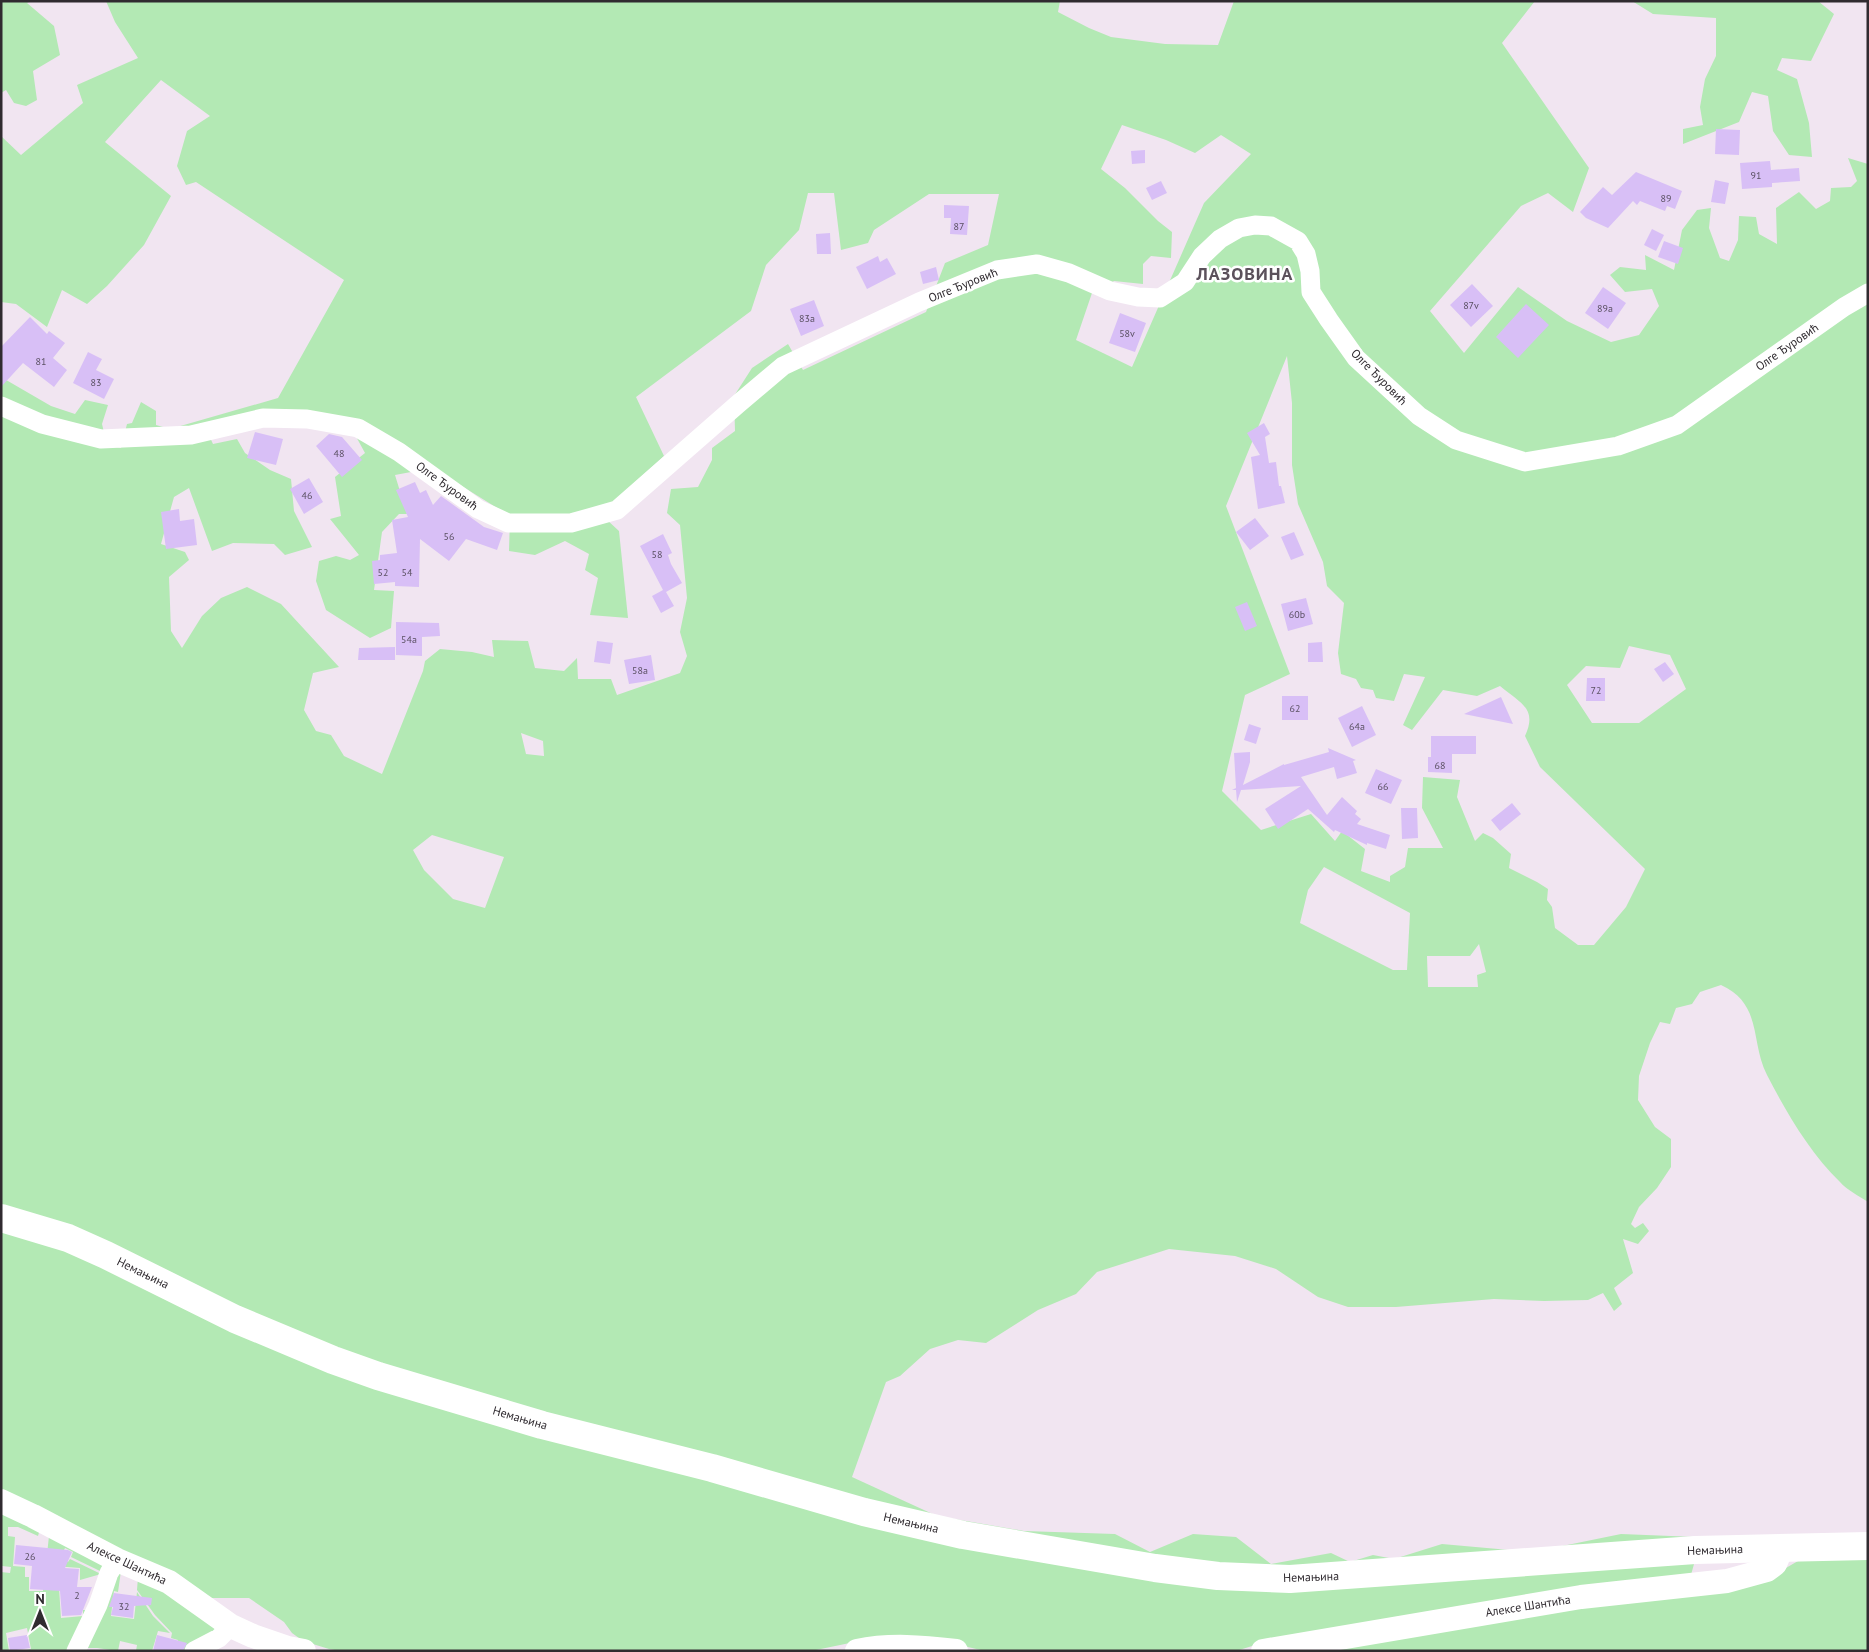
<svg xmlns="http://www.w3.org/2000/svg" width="1869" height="1652" viewBox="0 0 1869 1652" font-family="'PT Sans',sans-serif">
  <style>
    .green { fill: #b3e9b4; fill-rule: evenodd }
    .building { fill: #d8bff6 }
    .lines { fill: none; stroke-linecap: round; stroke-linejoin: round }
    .minor { stroke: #fff; stroke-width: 19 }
    .tertiary { stroke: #fff; stroke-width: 24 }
    .secondary { stroke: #fff; stroke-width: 28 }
    .labels { text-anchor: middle; stroke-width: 5; stroke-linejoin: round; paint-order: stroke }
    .number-label { font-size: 10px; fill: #5a5062 }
    .street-label { font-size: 12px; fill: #302b30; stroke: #fff }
    .district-label { font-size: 18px; font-weight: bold; letter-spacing: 1px; fill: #5b515b; stroke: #fff }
  </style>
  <rect width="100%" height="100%" fill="#f1e5f1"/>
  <!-- green -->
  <path class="green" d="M 1,1 L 31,1 L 27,3 L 54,26 L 60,55 L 33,71 L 37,100 L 26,106 L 14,103 L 6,90 L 1,93 Z
    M 106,1 L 1060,1 L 1058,12 L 1089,28 L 1111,37 L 1165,44 L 1218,45 L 1234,1 L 1535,1 L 1502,43 L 1589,168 L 1573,212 L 1548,193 L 1521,206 L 1430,311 L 1464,353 L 1518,287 L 1567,321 L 1611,342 L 1639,335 L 1659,306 L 1652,289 L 1625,292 L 1610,275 L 1620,267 L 1646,270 L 1645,255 L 1674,270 L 1682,230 L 1697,210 L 1711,208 L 1709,228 L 1720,258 L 1729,261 L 1738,240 L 1739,216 L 1756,217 L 1759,234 L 1777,244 L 1776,208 L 1799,192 L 1816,209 L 1830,201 L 1831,188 L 1851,187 L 1857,181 L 1848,158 L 1868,164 L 1868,1202 C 1859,1196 1847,1190 1840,1182 C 1810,1153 1786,1112 1767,1075 C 1750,1042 1763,1004 1721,985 L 1700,992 L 1692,1004 L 1676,1008 L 1670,1024 L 1660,1022 L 1650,1043 L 1639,1076 L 1638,1100 L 1655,1127 L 1671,1139 L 1671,1167 L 1657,1188 L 1639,1207 L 1631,1224 L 1635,1228 L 1643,1223 L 1649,1231 L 1638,1244 L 1623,1239 L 1633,1273 L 1614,1288 L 1622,1304 L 1614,1311 L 1603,1293 L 1588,1300 L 1544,1301 L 1494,1299 L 1396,1307 L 1348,1307 L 1318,1297 L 1276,1269 L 1235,1256 L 1169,1249 L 1097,1272 L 1076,1294 L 1038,1310 L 986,1343 L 958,1340 L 930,1349 L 900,1376 L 886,1382 L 852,1477 L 937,1516 L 1024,1531 L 1115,1534 L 1150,1552 L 1193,1534 L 1236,1537 L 1271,1564 L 1331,1553 L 1350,1562 L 1373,1555 L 1394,1559 L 1442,1544 L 1533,1552 L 1621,1534 L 1771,1540 L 1692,1560 L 1694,1564 L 1691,1575 L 1265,1642 L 1236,1651 L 985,1651 L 929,1638 L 874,1638 L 811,1651 L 341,1651 L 329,1649 L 303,1641 L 292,1633 L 284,1622 L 249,1598 L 208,1598 L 1,1493 L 1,377 L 51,406 L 75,414 L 85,400 L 108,405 L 102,424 L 107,445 L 121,448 L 127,424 L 132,423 L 141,402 L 156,411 L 156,425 L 170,429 L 278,398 L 344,280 L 196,182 L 186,185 L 177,166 L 187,131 L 210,116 L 161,80 L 105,142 L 171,196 L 144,245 L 107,286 L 87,304 L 62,290 L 47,327 L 16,304 L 1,302 L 1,136 L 21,155 L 83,103 L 77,85 L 138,58 L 115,22 ZM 1122,125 L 1166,140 L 1195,153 L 1221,135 L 1251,154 L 1204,203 L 1132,367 L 1076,340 L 1092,293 L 1114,281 L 1143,284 L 1143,264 L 1151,256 L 1171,258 L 1172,232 L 1158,221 L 1125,188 L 1101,169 ZM 808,193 L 834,193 L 841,250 L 868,243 L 874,230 L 929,194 L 999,194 L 988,245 L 945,263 L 926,312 L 803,370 L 788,344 L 752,368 L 734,396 L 735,431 L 712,448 L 712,460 L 698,487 L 671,489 L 667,513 L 680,525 L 687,598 L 680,632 L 687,656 L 680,673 L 617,695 L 611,679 L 578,679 L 577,658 L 564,671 L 535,668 L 528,641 L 492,640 L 494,657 L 472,652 L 440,649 L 425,661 L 423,671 L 382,774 L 344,756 L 331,735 L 316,731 L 304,710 L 313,673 L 339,667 L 281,604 L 247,587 L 221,598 L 202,616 L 182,648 L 171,631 L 169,577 L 189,560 L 185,552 L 161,544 L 174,497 L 189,488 L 212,551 L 233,543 L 274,544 L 285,555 L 312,547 L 294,511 L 291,479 L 270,470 L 245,453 L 237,439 L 213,444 L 205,427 L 347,420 L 365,453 L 335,477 L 341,516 L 330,519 L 359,555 L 350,560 L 336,556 L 319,561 L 316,581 L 326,610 L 370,638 L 391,628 L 394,591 L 374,590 L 382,532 L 399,514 L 407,514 L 395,475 L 411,472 L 399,447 L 510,516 L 509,551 L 535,555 L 565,541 L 589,554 L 585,570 L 598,578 L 590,615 L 628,618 L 619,531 L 594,508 L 613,502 L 664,456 L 636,397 L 751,311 L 766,265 L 799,230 ZM 1287,356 L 1292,403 L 1292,465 L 1298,504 L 1323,562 L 1327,586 L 1344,603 L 1338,653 L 1341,674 L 1356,679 L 1361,688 L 1373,690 L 1376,698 L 1394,701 L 1404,674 L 1425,677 L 1403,725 L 1412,730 L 1443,690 L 1477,696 L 1500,686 C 1520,703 1538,708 1525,736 L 1540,767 L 1645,869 L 1626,907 L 1594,945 L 1578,945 L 1555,928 L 1552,907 L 1547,900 L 1548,889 L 1537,882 L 1509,868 L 1511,854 L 1493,838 L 1483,833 L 1475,841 L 1457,797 L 1460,780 L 1423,777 L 1422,808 L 1443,848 L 1408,848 L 1405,867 L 1390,876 L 1390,882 L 1361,871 L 1365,849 L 1342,831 L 1335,841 L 1311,814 L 1261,830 L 1222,791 L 1245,695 L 1290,674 L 1226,506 ZM 1629,646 L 1670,655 L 1686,689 L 1639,723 L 1592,723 L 1567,685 L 1586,666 L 1620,668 ZM 521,733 L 543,741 L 544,756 L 526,754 ZM 432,835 L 504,857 L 485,908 L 453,899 L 424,870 L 413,850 ZM 1324,867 L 1410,913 L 1407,970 L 1393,970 L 1300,923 L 1308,890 ZM 1479,944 L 1486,972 L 1477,975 L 1478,987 L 1428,987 L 1427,956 L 1470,956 Z
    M 1632,1 L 1818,1 L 1834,14 L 1811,61 L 1782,58 L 1777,70 L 1797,79 L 1809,123 L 1812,157 L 1789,155 L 1773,131 L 1768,96 L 1752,92 L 1739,122 L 1683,144 L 1683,129 L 1703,125 L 1700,107 L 1705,79 L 1716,56 L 1716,18 L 1653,14 Z
    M 1,1510 L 40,1529 L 38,1536 L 18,1527 L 8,1527 L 8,1536 L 15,1537 L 13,1566 L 25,1567 L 25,1577 L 29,1577 L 29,1591 L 43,1591 L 49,1536 L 106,1563 L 100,1571 L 71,1557 L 73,1552 L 65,1548 L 60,1558 L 68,1562 L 70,1559 L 101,1574 L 80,1580 L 80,1568 L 54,1566 L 59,1588 L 61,1618 L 83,1616 L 83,1610 L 89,1610 L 70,1651 L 23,1651 L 31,1649 L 27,1628 L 6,1633 L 9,1651 L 1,1651 L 1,1572 L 10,1573 L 11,1567 L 2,1566 Z
    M 1868,1556 L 1868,1651 L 1309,1651 L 1772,1576 L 1805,1557 Z
    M 121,1571 L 118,1592 L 114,1591 L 111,1616 L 134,1619 L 137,1592 L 153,1616 L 170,1633 L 158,1631 L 152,1651 L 136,1651 L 137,1645 L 120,1641 L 118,1651 L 97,1648 L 86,1648 L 113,1577 Z
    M 138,1577 L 152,1583 L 215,1628 L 215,1632 L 184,1651 L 175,1651 L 178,1640 L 171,1638 L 172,1633 L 155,1615 L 137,1590 Z"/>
  <!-- building -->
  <path class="building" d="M 1716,129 L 1740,130 L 1739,155 L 1715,154 Z
    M 1145,150 L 1145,163 L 1132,164 L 1131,151 Z
    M 1770,161 L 1771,170 L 1799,168 L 1800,181 L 1772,183 L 1772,187 L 1742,189 L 1740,163 Z
    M 1636,172 L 1682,191 L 1675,209 L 1667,206 L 1665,211 L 1640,201 L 1637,205 L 1633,201 L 1608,228 L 1586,218 L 1580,212 L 1603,187 L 1612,195 Z
    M 1715,180 L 1729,183 L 1725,204 L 1711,202 Z
    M 1161,181 L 1167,193 L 1152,200 L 1146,188 Z
    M 944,205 L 969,206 L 967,235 L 950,234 L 951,218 L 944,218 Z
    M 1652,229 L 1664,235 L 1656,251 L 1644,245 Z
    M 830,233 L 831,254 L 817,254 L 816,234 Z
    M 1664,241 L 1683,248 L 1678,264 L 1658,257 Z
    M 878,256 L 880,262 L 887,258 L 896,274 L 867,289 L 856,267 Z
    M 936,267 L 939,280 L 923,284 L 920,272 Z
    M 1472,284 L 1493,306 L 1471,327 L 1450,305 Z
    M 1603,287 L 1626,303 L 1608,329 L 1585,313 Z
    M 814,300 L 824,326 L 801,336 L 790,309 Z
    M 1526,304 L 1549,325 L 1518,358 L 1496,337 Z
    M 1120,313 L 1146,323 L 1135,352 L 1109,343 Z
    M 30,317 L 47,334 L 49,331 L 65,343 L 53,358 L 67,370 L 54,387 L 23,363 L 1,387 L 1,347 Z
    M 88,352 L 102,359 L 96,370 L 114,379 L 104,399 L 73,383 Z
    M 1264,423 L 1270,434 L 1265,437 L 1269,463 L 1276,462 L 1279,486 L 1281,486 L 1285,503 L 1258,509 L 1251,457 L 1260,455 L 1247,433 Z
    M 255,432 L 283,439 L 276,465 L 247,458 Z
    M 329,434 L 342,437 L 362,460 L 342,477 L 316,446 Z
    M 309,478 L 323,502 L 304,514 L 290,489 Z
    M 415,482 L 420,493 L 426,490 L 433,505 L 441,496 L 484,527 L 503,533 L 497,550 L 466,539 L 449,561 L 420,539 L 419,587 L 395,586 L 395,582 L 374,584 L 372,561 L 380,560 L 380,555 L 397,553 L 392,520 L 408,517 L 396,490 Z
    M 179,509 L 180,521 L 194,519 L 197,545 L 166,549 L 161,512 Z
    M 1255,518 L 1269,536 L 1250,550 L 1236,532 Z
    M 1294,532 L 1304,555 L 1291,560 L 1281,537 Z
    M 663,534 L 672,553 L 668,555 L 671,564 L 682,583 L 666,592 L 674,606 L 661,613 L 652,596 L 663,590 L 640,546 Z
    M 1306,598 L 1313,624 L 1288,631 L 1281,604 Z
    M 1247,602 L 1257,626 L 1245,631 L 1235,607 Z
    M 396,622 L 439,623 L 440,636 L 422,637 L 422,656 L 396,655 Z
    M 597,641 L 613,643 L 610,664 L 594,662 Z
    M 1322,642 L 1323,662 L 1308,662 L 1308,643 Z
    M 395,647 L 395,660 L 358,660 L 359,648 Z
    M 651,655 L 655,680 L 629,684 L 624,660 Z
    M 1665,662 L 1674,674 L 1663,682 L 1654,669 Z
    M 1587,678 L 1605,678 L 1605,701 L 1586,701 Z
    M 1282,696 L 1308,696 L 1308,720 L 1282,720 Z
    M 1501,697 L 1513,724 L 1464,714 Z
    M 1362,706 L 1376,735 L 1352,747 L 1338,718 Z
    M 1249,724 L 1261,728 L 1256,744 L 1244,740 Z
    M 1431,736 L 1476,736 L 1476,754 L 1452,754 L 1452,773 L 1428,772 L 1428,757 L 1431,757 Z
    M 1328,748 L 1356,760 L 1353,761 L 1357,773 L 1337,779 L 1334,767 L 1301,777 L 1327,815 L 1342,797 L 1357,811 L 1355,814 L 1361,819 L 1357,824 L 1390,835 L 1386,849 L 1367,843 L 1367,845 L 1335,830 L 1334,832 L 1308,809 L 1278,829 L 1265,809 L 1301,786 L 1241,790 L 1237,802 L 1236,790 L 1232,790 L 1236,788 L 1234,753 L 1250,752 L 1250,762 L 1243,785 L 1284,764 L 1284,765 L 1329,752 Z
    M 1376,769 L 1402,780 L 1391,804 L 1365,793 Z
    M 1512,803 L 1521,814 L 1500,831 L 1491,820 Z
    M 1401,808 L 1417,808 L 1418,838 L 1402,839 Z
    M 16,1545 L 68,1550 L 72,1552 L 65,1568 L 79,1569 L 77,1587 L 92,1587 L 81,1615 L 62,1616 L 60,1591 L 30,1589 L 32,1566 L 14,1564 Z
    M 114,1593 L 152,1598 L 151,1605 L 134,1606 L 133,1618 L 111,1615 L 113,1607 L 109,1607 Z
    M 27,1635 L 30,1648 L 10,1651 L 8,1638 Z
    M 157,1635 L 187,1643 L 183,1651 L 153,1651 Z"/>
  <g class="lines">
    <!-- minor -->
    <path class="minor" d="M 1,406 L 42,424 L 101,439 L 191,435 L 263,418 L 307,419 L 358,428 L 399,452 L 478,509 L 508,523 L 571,523 L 617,510 L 738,404 L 783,366 L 919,302 L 997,270 L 1037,264 L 1069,273 L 1110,291 L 1138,297 L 1160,298 L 1185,282 L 1202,256 L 1220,239 L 1239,228 L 1255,225 L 1271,226 L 1298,241 L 1306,254 L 1310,271 L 1311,292 L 1329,320 L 1356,358 L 1419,416 L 1456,440 L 1525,462 L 1618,446 L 1677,425 L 1844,307 L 1868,293
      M 76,1651 L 98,1605 L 109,1573 L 117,1560
      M 194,1651 L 219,1638 L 231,1626"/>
    <!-- tertiary -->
    <path class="tertiary" d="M 1,1501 L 33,1516 L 117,1560 L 169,1582 L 231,1626 L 253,1636 L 288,1648 L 304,1651
      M 857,1651 C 890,1644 923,1647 956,1651
      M 1263,1651 L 1581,1597 L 1727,1581 L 1767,1570 L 1775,1564 L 1782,1548"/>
    <!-- secondary -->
    <path class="secondary" d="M 1,1218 L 68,1238 L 106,1255 L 235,1319 L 333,1360 L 378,1376 L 542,1425 L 712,1468 L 864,1512 L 963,1535 L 1155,1568 L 1218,1576 L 1290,1579 L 1695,1550 L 1868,1546"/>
  </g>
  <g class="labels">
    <!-- number labels -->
    <g class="number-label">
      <text x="1756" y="179">91</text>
      <text x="1666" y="202">89</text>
      <text x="959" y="230">87</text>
      <text x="1471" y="309">87v</text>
      <text x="1605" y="312">89a</text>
      <text x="807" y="322">83a</text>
      <text x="1127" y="337">58v</text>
      <text x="41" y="365">81</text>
      <text x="96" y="386">83</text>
      <text x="339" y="457">48</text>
      <text x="307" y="499">46</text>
      <text x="449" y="540">56</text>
      <text x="657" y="558">58</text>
      <text x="383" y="576">52</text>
      <text x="407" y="576">54</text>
      <text x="1297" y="618">60b</text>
      <text x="409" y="643">54a</text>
      <text x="640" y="674">58a</text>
      <text x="1596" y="694">72</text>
      <text x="1295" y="712">62</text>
      <text x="1357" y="730">64a</text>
      <text x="1440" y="769">68</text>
      <text x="1383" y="790">66</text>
      <text x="30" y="1560">26</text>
      <text x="77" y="1599">2</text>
      <text x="124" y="1610">32</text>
    </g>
    <!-- street labels -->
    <g class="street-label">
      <text transform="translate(963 285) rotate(-22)" y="4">Олге Ђуровић</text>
      <text transform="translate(1787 347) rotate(-35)" y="4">Олге Ђуровић</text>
      <text transform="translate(1379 377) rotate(45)" y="4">Олге Ђуровић</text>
      <text transform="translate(447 486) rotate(36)" y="4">Олге Ђуровић</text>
      <text transform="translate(143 1273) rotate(26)" y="4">Немањина</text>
      <text transform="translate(520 1418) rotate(16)" y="4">Немањина</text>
      <text transform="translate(911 1523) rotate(13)" y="4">Немањина</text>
      <text transform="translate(1715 1550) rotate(-2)" y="4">Немањина</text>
      <text transform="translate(127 1563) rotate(25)" y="4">Алексе Шантића</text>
      <text transform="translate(1311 1577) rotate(-2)" y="4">Немањина</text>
      <text transform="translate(1528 1606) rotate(-9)" y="4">Алексе Шантића</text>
    </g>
    <!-- district labels -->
    <g class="district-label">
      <text x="1245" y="280">ЛАЗОВИНА</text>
    </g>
  </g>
  <!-- border -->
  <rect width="1869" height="1652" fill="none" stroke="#302b30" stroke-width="5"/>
  <!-- north arrow -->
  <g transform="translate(40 1612)" stroke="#ffffff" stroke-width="4" paint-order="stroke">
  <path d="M0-4L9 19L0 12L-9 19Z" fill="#302b30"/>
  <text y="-8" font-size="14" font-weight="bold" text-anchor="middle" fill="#302b30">N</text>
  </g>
</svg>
